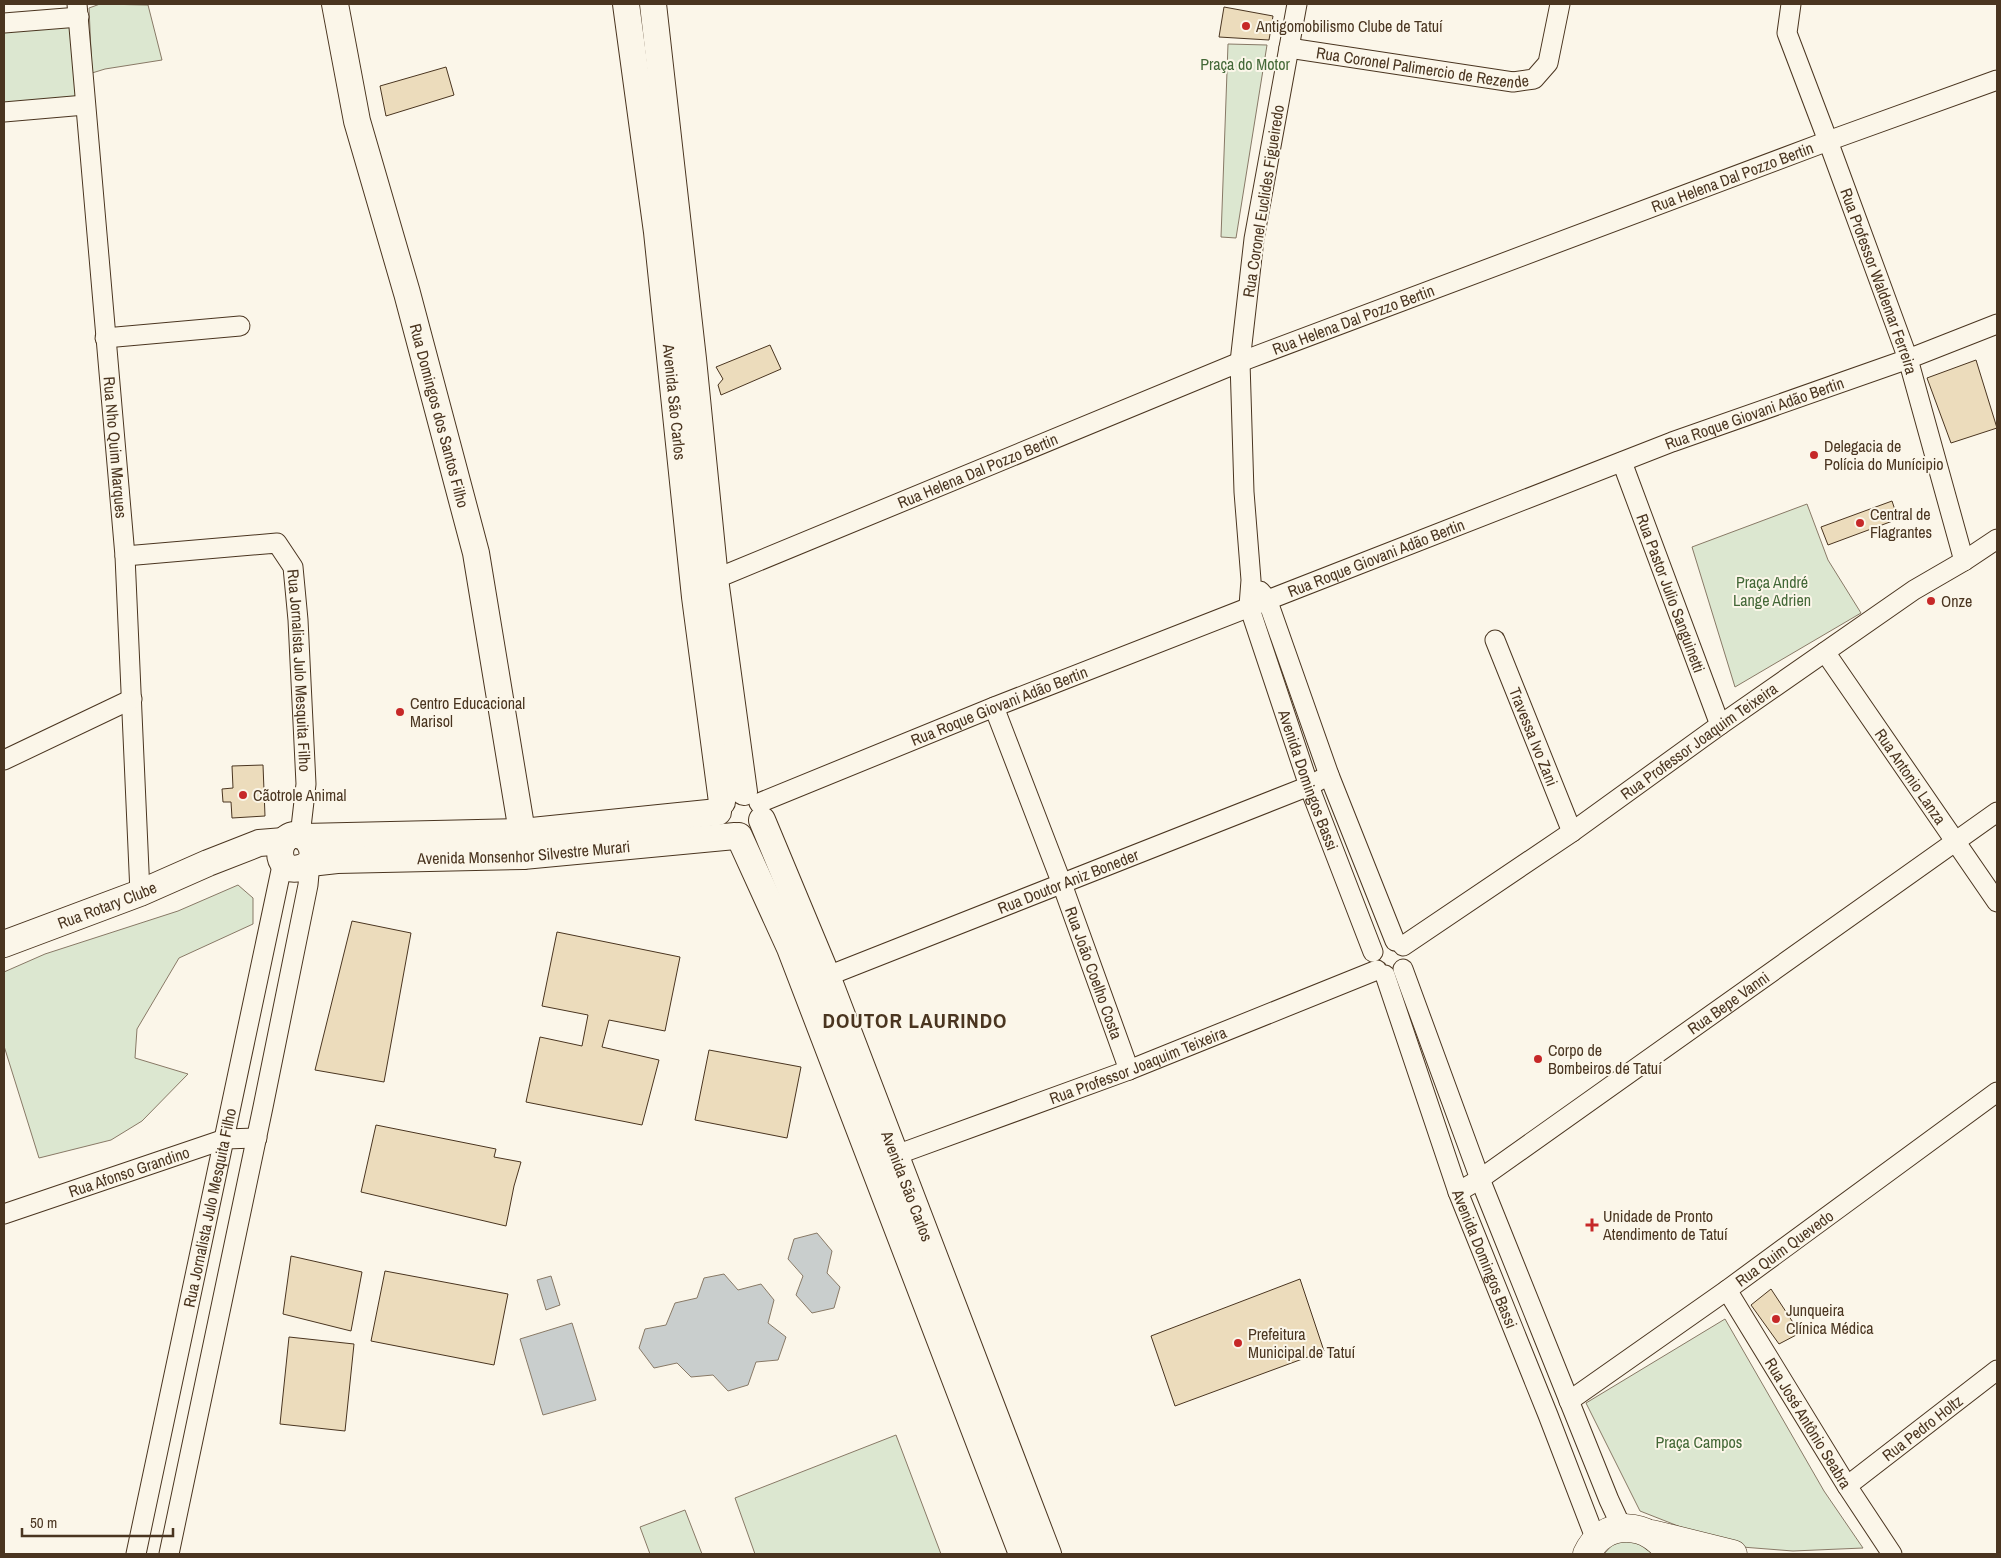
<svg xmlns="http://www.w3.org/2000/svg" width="2001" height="1558" viewBox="0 0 2001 1558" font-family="'Archivo Narrow',sans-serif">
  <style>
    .green { fill: #dce7d0; stroke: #887966 }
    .water { fill: #c9cecd; stroke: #887966 }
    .building { fill: #ecdcbc; stroke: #4a3520 }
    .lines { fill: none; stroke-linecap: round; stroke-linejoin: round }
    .street-casing { stroke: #4a3520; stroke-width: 21 }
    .secondary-casing { stroke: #4a3520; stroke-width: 28 }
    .primary-casing { stroke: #4a3520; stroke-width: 29 }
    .street { stroke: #fbf6e9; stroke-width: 19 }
    .secondary { stroke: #fbf6e9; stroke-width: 26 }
    .primary { stroke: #fbf6e9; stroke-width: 28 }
    .poi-dot { fill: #c62828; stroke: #fbf6e9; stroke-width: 2 }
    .labels { text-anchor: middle; stroke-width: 4; stroke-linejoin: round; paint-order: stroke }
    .poi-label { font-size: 16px; fill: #4a3520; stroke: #fbf6e9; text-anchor: start }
    .park-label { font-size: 16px; fill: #436837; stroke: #fbf6e9 }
    .street-label { font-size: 16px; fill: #4a3520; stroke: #fbf6e9 }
    .district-label { font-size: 21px; font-weight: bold; letter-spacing: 1px; fill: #4a3520; stroke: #fbf6e9 }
  </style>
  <rect width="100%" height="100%" fill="#fbf6e9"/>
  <!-- green -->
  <path class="green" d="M 100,4 L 148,5 L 162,60 L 105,69 L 92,73 L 89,8 Z
    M 76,20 L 80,103 L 4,109 L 4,26 Z
    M 1228,44 L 1267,45 L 1236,238 L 1221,237 Z
    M 1807,504 L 1828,560 L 1861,613 L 1735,687 L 1692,547 Z
    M 238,885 L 253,898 L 253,924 L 179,958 L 137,1029 L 135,1058 L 188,1074 L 142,1121 L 111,1140 L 39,1158 L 4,1046 L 4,972 L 45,954 L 178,911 Z
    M 1725,1319 L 1824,1491 L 1863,1548 L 1793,1551 L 1729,1546 L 1640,1511 L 1586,1403 Z
    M 896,1435 L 941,1554 L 755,1554 L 735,1498 Z
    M 685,1510 L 702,1554 L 650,1554 L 640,1527 Z
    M 1622,1540 L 1641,1542 L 1656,1554 L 1604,1554 L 1613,1544 Z"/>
  <!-- water -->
  <path class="water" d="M 817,1233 L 832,1251 L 827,1273 L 840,1287 L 834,1308 L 812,1313 L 796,1295 L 803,1276 L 788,1259 L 794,1239 Z
    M 724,1274 L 738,1290 L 761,1284 L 774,1300 L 768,1323 L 786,1337 L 778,1360 L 756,1362 L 748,1385 L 728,1391 L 713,1375 L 691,1377 L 677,1363 L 654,1368 L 639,1348 L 645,1329 L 666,1325 L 675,1303 L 697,1298 L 704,1278 Z
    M 551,1276 L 560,1305 L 546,1310 L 537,1280 Z
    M 572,1323 L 596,1400 L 543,1415 L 520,1339 Z"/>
  <!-- building -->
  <path class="building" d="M 1224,7 L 1273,16 L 1269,40 L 1219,37 Z
    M 446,67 L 454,95 L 386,116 L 380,86 Z
    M 770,345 L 781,369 L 721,395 L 718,385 L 723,379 L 716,367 Z
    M 1976,360 L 1997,428 L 1951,443 L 1927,378 Z
    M 1892,501 L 1898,519 L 1828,545 L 1821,527 Z
    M 263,765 L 265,816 L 232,818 L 231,802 L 223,802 L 222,789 L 233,788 L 232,766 Z
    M 352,921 L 411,933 L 384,1082 L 315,1070 Z
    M 557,932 L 680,957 L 665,1031 L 609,1020 L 602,1047 L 659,1060 L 642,1125 L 526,1102 L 540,1037 L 582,1046 L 588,1015 L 542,1006 Z
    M 709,1050 L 801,1067 L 787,1138 L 695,1120 Z
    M 376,1125 L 496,1149 L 494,1157 L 521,1162 L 514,1186 L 506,1226 L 361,1192 Z
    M 291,1256 L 362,1272 L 351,1331 L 283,1314 Z
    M 385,1271 L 508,1294 L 494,1365 L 371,1341 Z
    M 1300,1279 L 1324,1351 L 1175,1406 L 1151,1336 Z
    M 1771,1289 L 1800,1333 L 1779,1344 L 1751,1305 Z
    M 289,1337 L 354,1344 L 345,1431 L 280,1424 Z"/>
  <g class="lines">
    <defs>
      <g id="street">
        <path id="s1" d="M 77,4 L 125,556 L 140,893"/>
        <path id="s2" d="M 1297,4 L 1254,239 L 1240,362 L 1244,492 L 1251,580 L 1249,606 L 1309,786 L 1373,952"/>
        <path id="s3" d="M 1791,4 L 1787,33 L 1828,141 L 1908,359 L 1964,561"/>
        <path d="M 4,23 L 79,17"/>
        <path id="s4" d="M 1289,48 L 1513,82 L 1534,79 L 1548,63 L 1560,4"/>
        <path d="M 4,112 L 85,105"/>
        <path d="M 105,338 L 240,326"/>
        <path id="s5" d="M 1622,462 L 1720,725"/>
        <path id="s6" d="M 125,556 L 277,543 L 293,567 L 298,620 L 306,784 L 300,836"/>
        <path id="s7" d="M 705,578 L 715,579 L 1240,362 L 1828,141 L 1997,80"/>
        <path d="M 1260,591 L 1267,599 L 1329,775 L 1395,941"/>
        <path id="s8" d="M 1495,640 L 1572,832"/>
        <path id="s9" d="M 1825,652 L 1997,902"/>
        <path id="s10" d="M 994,707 L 1062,884 L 1129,1070"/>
        <path d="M 4,760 L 132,699"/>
        <path id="s11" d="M 759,803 L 994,707 L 1672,442 L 1908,359 L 1997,324"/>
        <path id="s12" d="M 1403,946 L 1572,832 L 1720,725 L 1914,590 L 1964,561 L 1997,539"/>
        <path d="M 1403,969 L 1480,1179 L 1609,1500 L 1622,1528"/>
        <path id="s13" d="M 1385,975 L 1458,1192 L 1548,1415 L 1596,1540"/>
        <path id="s14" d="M 815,981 L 1309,786 L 1329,775"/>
        <path id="s15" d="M 896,1155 L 1129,1070 L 1377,970"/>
        <path id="s16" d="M 1458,1192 L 1480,1179 L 1997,812"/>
        <path id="s17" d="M 4,1214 L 225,1139 L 257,1138"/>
        <path id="s18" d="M 1727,1290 L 1847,1486 L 1892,1554"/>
        <path id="s19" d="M 1569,1401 L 1727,1290 L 1997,1092"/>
        <path id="s20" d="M 1847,1486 L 1997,1370"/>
        <path id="s21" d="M 136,1554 L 283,861"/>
        <path d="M 169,1554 L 263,1107 L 308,885 L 310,863"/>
      </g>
      <g id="secondary">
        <path id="s22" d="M 335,4 L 357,121 L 407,293 L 476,553 L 522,832 L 523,856"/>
        <path id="s23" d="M 626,4 L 657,232 L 695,597 L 722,802"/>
        <path d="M 653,4 L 693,359 L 715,579 L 744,792"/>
        <path id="s24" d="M 762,820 L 827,976 L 1048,1554"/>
        <path d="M 739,836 L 790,948 L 1022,1554"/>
        <path d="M 304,837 C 315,846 317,864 300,868 C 271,875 275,825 304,837 L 522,832 L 718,812"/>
        <path id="s25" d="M 310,863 L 337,860 L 523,856 L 735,836"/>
        <path id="s26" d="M 4,944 L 140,893 L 208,863 L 259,843 L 284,841"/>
      </g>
      <path id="primary" d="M 1652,1534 L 1733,1554
        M 1587,1554 C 1603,1518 1651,1521 1669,1554"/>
    </defs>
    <!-- street casing -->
    <use href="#street" class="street-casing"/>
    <!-- secondary casing -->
    <use href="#secondary" class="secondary-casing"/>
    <!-- primary casing -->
    <use href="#primary" class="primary-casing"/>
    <!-- street -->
    <use href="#street" class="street"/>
    <!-- secondary -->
    <use href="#secondary" class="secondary"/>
    <!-- primary -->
    <use href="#primary" class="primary"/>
  </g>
  <!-- markers -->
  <g class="poi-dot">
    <circle cx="1246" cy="26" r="5"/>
    <circle cx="1814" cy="455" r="5"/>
    <circle cx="1860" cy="523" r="5"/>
    <circle cx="1931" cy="601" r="5"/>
    <circle cx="400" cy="712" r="5"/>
    <circle cx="243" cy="795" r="5"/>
    <circle cx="1538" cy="1059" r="5"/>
    <path d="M1589.5 1217.5h5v5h5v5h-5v5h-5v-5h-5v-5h5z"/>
    <circle cx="1776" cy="1319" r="5"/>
    <circle cx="1238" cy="1343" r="5"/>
  </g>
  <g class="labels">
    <!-- poi labels -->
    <g class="poi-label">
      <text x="1256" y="32">Antigomobilismo Clube de Tatuí</text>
      <text x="1824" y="452">Delegacia de<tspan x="1824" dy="18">Polícia do Munícipio</tspan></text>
      <text x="1870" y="520">Central de<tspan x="1870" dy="18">Flagrantes</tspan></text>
      <text x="1941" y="607">Onze</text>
      <text x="410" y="709">Centro Educacional<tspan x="410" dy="18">Marisol</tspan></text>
      <text x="253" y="801">Cãotrole Animal</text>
      <text x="1548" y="1056">Corpo de<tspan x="1548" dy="18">Bombeiros de Tatuí</tspan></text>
      <text x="1603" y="1222">Unidade de Pronto<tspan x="1603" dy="18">Atendimento de Tatuí</tspan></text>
      <text x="1786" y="1316">Junqueira<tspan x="1786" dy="18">Clínica Médica</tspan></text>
      <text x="1248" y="1340">Prefeitura<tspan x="1248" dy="18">Municipal de Tatuí</tspan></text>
    </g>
    <!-- park labels -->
    <g class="park-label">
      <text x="1245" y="70">Praça do Motor</text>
      <text x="1772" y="588">Praça André<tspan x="1772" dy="18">Lange Adrien</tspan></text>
      <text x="1699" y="1448">Praça Campos</text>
    </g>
    <!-- street labels -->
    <g class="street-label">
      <text dy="6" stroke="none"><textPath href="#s4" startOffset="135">Rua Coronel Palimercio de Rezende</textPath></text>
      <text dy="6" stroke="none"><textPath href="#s7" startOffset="1104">Rua Helena Dal Pozzo Bertin</textPath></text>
      <text transform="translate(1263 201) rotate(-81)" y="6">Rua Coronel Euclides Figueiredo</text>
      <text dy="6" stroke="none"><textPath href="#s3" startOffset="294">Rua Professor Waldemar Ferreira</textPath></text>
      <text dy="6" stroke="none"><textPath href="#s7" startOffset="699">Rua Helena Dal Pozzo Bertin</textPath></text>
      <text dy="6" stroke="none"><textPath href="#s23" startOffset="401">Avenida São Carlos</textPath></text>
      <text dy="6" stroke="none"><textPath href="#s11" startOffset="1069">Rua Roque Giovani Adão Bertin</textPath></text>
      <text dy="6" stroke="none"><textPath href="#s22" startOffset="425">Rua Domingos dos Santos Filho</textPath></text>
      <text dy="6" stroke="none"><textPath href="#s1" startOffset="445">Rua Nho Quim Marques</textPath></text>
      <text dy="6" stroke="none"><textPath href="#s7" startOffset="294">Rua Helena Dal Pozzo Bertin</textPath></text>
      <text dy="6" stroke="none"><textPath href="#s11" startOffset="664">Rua Roque Giovani Adão Bertin</textPath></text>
      <text dy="6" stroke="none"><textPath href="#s5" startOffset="140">Rua Pastor Julio Sanguinetti</textPath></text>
      <text dy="6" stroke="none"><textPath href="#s6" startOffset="285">Rua Jornalista Julo Mesquita Filho</textPath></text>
      <text dy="6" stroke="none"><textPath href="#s11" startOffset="259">Rua Roque Giovani Adão Bertin</textPath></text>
      <text dy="6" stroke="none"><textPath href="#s8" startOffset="104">Travessa Ivo Zani</textPath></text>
      <text dy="6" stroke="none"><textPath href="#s12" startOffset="360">Rua Professor Joaquim Teixeira</textPath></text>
      <text dy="6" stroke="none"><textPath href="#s9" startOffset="151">Rua Antonio Lanza</textPath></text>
      <text dy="6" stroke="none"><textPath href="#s2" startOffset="791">Avenida Domingos Bassi</textPath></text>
      <text dy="6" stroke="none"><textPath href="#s25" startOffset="214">Avenida Monsenhor Silvestre Murari</textPath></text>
      <text dy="6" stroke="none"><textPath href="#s14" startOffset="272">Rua Doutor Aniz Boneder</textPath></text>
      <text dy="6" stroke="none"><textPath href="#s26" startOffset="110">Rua Rotary Clube</textPath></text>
      <text dy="6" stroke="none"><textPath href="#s10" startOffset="284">Rua João Coelho Costa</textPath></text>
      <text dy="6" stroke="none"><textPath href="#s16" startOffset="330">Rua Bepe Vanni</textPath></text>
      <text dy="6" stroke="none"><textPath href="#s15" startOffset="258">Rua Professor Joaquim Teixeira</textPath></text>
      <text dy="6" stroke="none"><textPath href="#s17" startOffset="132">Rua Afonso Grandino</textPath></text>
      <text dy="6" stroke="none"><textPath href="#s24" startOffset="394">Avenida São Carlos</textPath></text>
      <text dy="6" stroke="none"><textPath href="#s21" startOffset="354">Rua Jornalista Julo Mesquita Filho</textPath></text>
      <text dy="6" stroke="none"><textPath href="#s19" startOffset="264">Rua Quim Quevedo</textPath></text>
      <text dy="6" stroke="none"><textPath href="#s13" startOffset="301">Avenida Domingos Bassi</textPath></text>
      <text dy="6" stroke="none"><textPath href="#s18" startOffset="156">Rua José Antônio Seabra</textPath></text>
      <text dy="6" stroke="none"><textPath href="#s20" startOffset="95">Rua Pedro Holtz</textPath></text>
    </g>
    <!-- district labels -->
    <g class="district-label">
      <text x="915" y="1028">DOUTOR LAURINDO</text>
    </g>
  </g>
  <!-- border -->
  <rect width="2001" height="1558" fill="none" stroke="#4a3520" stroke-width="10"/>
  <!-- scale -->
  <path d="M22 1528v8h151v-8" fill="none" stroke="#4a3520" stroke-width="2.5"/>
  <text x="30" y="1528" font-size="15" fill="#4a3520" stroke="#fbf6e9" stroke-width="4" paint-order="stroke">50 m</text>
</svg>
